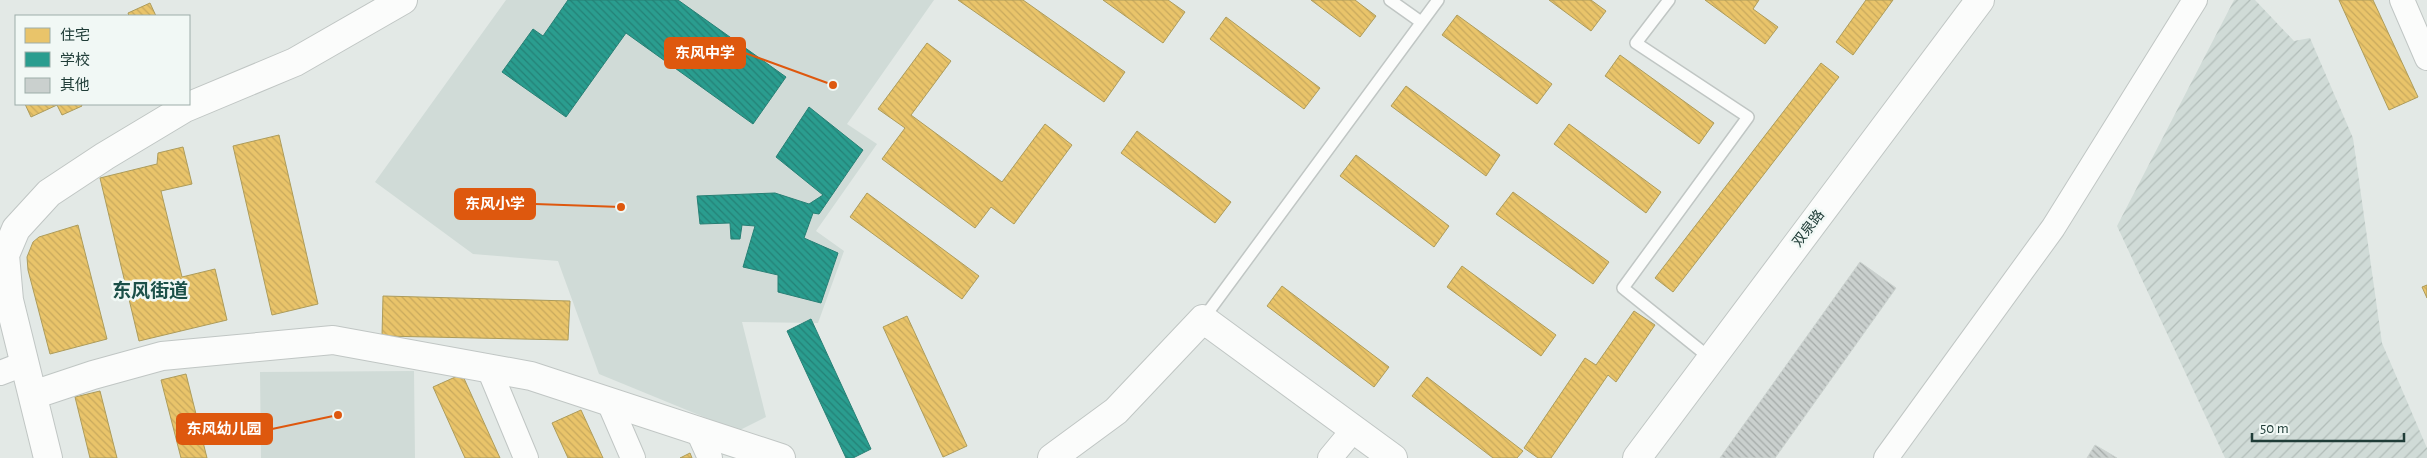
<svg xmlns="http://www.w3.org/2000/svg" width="2427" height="458" viewBox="0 0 2427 458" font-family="'Alegreya Sans','Noto Sans SC',sans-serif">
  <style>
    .built { fill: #d0dbd7 }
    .industrial { fill: url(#industrial-furrows) }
    .homes { fill: url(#homes-back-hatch); stroke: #ad9c5b }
    .schools { fill: url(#schools-back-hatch); stroke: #278075 }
    .building { fill: url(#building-back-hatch); stroke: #cbd2cf }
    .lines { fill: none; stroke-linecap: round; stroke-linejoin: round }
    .service-casing { stroke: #c0c6c4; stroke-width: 14 }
    .minor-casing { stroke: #c0c6c4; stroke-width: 26 }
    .tertiary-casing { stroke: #c0c6c4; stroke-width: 30 }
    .service { stroke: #fbfcfb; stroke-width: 11 }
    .minor { stroke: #fbfcfb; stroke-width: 24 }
    .tertiary { stroke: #fbfcfb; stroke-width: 28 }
    .labels { text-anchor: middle; stroke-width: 5; stroke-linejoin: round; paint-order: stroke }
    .street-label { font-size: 14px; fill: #203d38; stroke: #f1f8f5 }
    .district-label { font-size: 19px; font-weight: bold; fill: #1b5048; stroke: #f1f8f5 }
    .leader { fill: none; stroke: #de580e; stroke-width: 2 }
    .callout-dot { fill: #de580e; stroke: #f1f8f5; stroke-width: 2 }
    .callout { fill: #de580e; stroke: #de580e; stroke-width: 2 }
    .callout-label { font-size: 15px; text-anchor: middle; font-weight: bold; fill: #fff }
  </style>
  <defs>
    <pattern id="industrial-furrows" width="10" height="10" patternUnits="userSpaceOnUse" patternTransform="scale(1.25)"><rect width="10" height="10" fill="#d0dbd7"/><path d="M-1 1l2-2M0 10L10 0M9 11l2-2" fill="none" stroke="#b2bdb9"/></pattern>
    <pattern id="homes-back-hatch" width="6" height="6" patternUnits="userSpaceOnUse" patternTransform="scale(1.25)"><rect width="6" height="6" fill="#e9c46a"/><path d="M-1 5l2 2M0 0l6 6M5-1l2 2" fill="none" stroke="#c8a95d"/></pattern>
    <pattern id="schools-back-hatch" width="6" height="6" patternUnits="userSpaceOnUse" patternTransform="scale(1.25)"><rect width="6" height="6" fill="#2a9d8f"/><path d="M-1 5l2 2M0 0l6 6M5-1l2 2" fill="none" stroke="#248176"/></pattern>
    <pattern id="building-back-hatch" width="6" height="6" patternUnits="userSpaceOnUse" patternTransform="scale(1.25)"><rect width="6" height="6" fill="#cad0ce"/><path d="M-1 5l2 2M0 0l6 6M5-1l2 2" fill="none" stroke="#a4aaa8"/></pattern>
  </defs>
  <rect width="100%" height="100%" fill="#e3e9e6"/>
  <!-- built -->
  <path class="built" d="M 506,0 L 934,0 L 847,124 L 877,144 L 816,231 L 844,251 L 818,323 L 742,322 L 766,417 L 738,431 L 599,374 L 558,261 L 473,254 L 375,182 Z
    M 414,371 L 415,458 L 261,458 L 260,372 Z"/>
  <!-- industrial -->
  <path class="industrial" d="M 2234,0 L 2255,0 L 2294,41 L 2310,38 L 2353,138 L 2382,343 L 2427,448 L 2427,458 L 2225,458 L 2117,226 Z"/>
  <!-- homes -->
  <path class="homes" d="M 958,0 L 1023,0 L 1125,72 L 1104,102 Z
    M 1103,0 L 1168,0 L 1185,12 L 1163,43 Z
    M 1311,0 L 1355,0 L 1376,16 L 1360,37 Z
    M 1549,0 L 1591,0 L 1606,11 L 1591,31 Z
    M 1705,0 L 1759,0 L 1753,9 L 1778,27 L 1765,44 Z
    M 1866,0 L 1893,0 L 1853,55 L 1836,42 Z
    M 2339,0 L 2373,0 L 2418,97 L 2389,110 Z
    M 150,3 L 156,16 L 129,16 L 128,13 Z
    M 1457,15 L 1552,84 L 1537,104 L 1442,35 Z
    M 1226,17 L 1320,88 L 1304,109 L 1210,39 Z
    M 927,43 L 951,61 L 911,115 L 1002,182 L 1045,124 L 1072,145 L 1014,224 L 991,207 L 975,228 L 882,159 L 905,128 L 878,109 Z
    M 1620,55 L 1714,123 L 1699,144 L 1605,76 Z
    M 1821,63 L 1839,77 L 1673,292 L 1655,278 Z
    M 1406,86 L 1500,155 L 1486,176 L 1391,106 Z
    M 25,104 L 81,104 L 82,106 L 62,115 L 57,105 L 31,117 Z
    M 1569,124 L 1661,192 L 1646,213 L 1554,144 Z
    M 1137,131 L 1231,202 L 1215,223 L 1121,153 Z
    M 279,135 L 318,304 L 272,315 L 233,146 Z
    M 183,147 L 192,184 L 161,191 L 182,277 L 215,269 L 227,320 L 139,341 L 100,178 L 157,164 L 158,153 Z
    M 1356,155 L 1449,226 L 1434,247 L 1340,176 Z
    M 1513,192 L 1609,262 L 1593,284 L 1496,214 Z
    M 867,193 L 979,276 L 962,299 L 850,217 Z
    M 78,225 L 107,339 L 50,354 L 28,270 L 27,257 L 33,242 L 39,237 Z
    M 1462,266 L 1556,335 L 1541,356 L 1447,287 Z
    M 2427,285 L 2427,298 L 2422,287 Z
    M 1282,286 L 1389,367 L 1374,387 L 1267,306 Z
    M 383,296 L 570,301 L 568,340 L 382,336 Z
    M 1634,311 L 1655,325 L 1616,382 L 1608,375 L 1551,458 L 1538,458 L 1524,448 L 1585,358 L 1596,365 Z
    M 907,316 L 967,446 L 943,457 L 883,327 Z
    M 186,374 L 207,458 L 181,458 L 161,380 Z
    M 462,374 L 500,458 L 465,458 L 433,387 Z
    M 1427,377 L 1523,451 L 1517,458 L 1493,458 L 1412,396 Z
    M 100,391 L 117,458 L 90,458 L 75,397 Z
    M 581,410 L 603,458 L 568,458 L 552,423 Z
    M 690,453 L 692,458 L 680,458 Z"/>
  <!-- schools -->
  <path class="schools" d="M 568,0 L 678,0 L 786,77 L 753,124 L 626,33 L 566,117 L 502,72 L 533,29 L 543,36 Z
    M 809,107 L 863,150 L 819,214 L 813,213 L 804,238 L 838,253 L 821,303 L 778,292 L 778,275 L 743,267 L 755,226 L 742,225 L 740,239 L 731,239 L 730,223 L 700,224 L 697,196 L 775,193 L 809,204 L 823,195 L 776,157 Z
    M 811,319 L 871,449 L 853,458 L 846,458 L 787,331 Z"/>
  <!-- building -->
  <path class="building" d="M 1860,262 L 1896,288 L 1775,458 L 1720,458 Z
    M 2095,445 L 2117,458 L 2087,458 Z"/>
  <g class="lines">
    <defs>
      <path id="service" d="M 1390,0 L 1421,22
        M 1669,0 L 1636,43 L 1748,117 L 1623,288 L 1710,358
        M 1203,319 L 1438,0"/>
      <path id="minor" d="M 2402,0 L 2427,58
        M 489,369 L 526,458
        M 0,373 L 26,363
        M 608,400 L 633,458
        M 697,429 L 710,458
        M 1330,458 L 1354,429
        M 1886,458 L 2053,228 L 2195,0"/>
      <path id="tertiary" d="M 33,395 L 93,375 L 162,356 L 333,340 L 531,376 L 781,458
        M 48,458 L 9,300 L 5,255 L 16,229 L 49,193 L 105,156 L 185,108 L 295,62 L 403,0
        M 1052,458 L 1116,411 L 1203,319 L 1393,458
        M 1637,458 L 1980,0"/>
    </defs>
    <!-- service casing -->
    <use href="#service" class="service-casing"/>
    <!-- minor casing -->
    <use href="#minor" class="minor-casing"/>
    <!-- tertiary casing -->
    <use href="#tertiary" class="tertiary-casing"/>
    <!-- service -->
    <use href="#service" class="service"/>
    <!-- minor -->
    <use href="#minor" class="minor"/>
    <!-- tertiary -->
    <use href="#tertiary" class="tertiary"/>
  </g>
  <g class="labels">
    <!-- street labels -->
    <g class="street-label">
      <text transform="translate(1808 228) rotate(-53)" y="5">双泉路</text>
    </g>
    <!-- district labels -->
    <g class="district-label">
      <text x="150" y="297">东风街道</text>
    </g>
  </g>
  <!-- callouts -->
  <path class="leader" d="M833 85L745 53M621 207L535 204M338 415L272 429"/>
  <g class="callout-dot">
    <circle cx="833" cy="85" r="5"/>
    <circle cx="621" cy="207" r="5"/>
    <circle cx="338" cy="415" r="5"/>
  </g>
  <g class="callout">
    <rect x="665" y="38" width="80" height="30" rx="5"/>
    <rect x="455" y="189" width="80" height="30" rx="5"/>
    <rect x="177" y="414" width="95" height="30" rx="5"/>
  </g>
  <g class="callout-label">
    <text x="705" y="58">东风中学</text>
    <text x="495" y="209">东风小学</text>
    <text x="224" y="434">东风幼儿园</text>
  </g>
  <!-- legend -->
  <rect x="15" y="15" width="175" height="90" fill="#f1f8f5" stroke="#9dada9"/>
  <rect x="25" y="28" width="25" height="15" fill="#e9c46a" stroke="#9dada9"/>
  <text x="60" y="40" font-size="15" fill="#203d38">住宅</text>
  <rect x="25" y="52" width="25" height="15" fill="#2a9d8f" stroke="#9dada9"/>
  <text x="60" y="65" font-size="15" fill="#203d38">学校</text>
  <rect x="25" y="78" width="25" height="15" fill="#cad0ce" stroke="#9dada9"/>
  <text x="60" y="90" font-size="15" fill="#203d38">其他</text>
  <!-- scale -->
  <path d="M2252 433v8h152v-8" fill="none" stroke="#203d38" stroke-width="2.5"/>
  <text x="2260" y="433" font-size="15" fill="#203d38" stroke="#f1f8f5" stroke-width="4" paint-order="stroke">50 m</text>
</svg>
